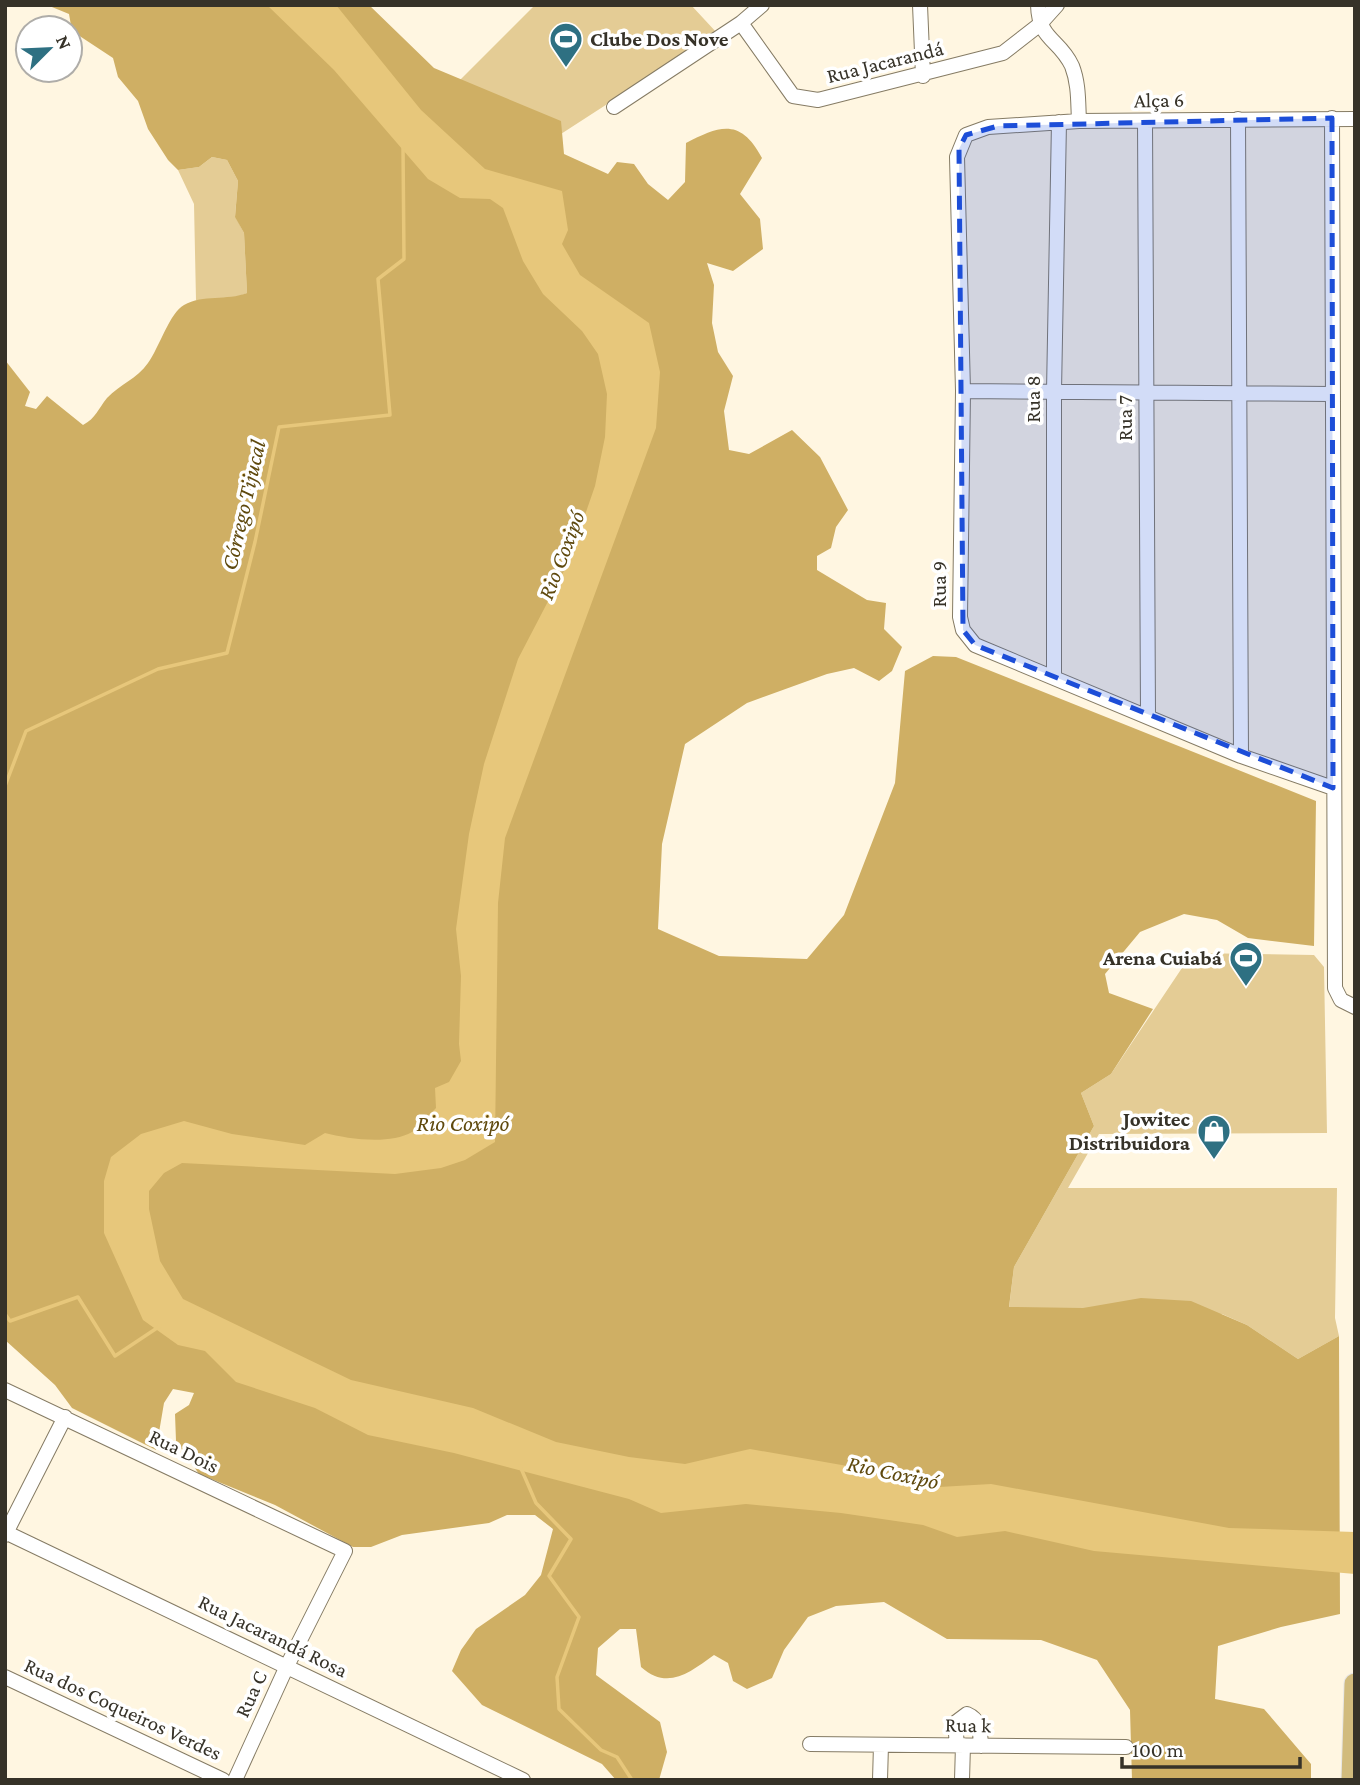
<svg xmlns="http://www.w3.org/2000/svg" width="1360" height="1785" viewBox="0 0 1360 1785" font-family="'Crimson Pro',serif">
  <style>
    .green { fill: #e4cc95 }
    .forest { fill: #cfaf64 }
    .water { fill: #e7c77b }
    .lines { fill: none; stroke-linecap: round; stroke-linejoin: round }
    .stream { stroke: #e7c77b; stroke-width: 3.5 }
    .street-casing { stroke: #857b64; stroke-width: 16 }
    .primary-casing { stroke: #e7e6e5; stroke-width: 23 }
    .street { stroke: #fff; stroke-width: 14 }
    .primary { stroke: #d1bb7d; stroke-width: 21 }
    .marked { fill: #1d4ed8; fill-opacity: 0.2; stroke: #1d4ed8; stroke-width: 5; stroke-dasharray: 14 9; stroke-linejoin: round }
    .labels { text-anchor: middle; stroke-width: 7; stroke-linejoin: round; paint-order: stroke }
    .poi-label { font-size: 21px; font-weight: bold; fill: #363228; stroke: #fff; text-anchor: end }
    .street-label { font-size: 21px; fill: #363228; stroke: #fff }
    .water-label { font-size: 23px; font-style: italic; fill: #5f490d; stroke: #fff }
  </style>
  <rect width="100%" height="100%" fill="#fff6e1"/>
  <!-- green -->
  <path class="green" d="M 535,5 L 691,5 L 717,33 L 507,169 L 435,105 Z
    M 212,157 L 227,160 L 238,181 L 235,216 L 244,233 L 247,293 L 232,299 L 196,300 L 194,204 L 178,170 L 199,167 Z
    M 1192,953 L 1314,955 L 1324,967 L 1327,1133 L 1099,1134 L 1068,1188 L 1337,1188 L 1335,1318 L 1339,1336 L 1298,1359 L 1247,1325 L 1222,1314 L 1009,1308 L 1014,1267 L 1094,1126 L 1081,1093 L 1111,1074 Z"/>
  <!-- forest -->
  <path class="forest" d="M 47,5 L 369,5 L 434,68 L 561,121 L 564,154 L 608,174 L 617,162 L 634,164 L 648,184 L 668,200 L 685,182 L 686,143 C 720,125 741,118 762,158 L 740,194 L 760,219 L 763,249 L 733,271 L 707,263 L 714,285 L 712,323 L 718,352 L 733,376 L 724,411 L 729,450 L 749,454 L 792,430 L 820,457 L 848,510 L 836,527 L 831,548 L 817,556 L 817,570 L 867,600 L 886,603 L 884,629 L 902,647 L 892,671 L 879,681 L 854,668 L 827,674 L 747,703 L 685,744 L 662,844 L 658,929 L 719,956 L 807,959 L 844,915 L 895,783 L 905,671 L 933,656 L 956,657 L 1316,801 L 1314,946 L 1248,938 L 1217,920 L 1184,914 L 1140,932 L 1105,974 L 1109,993 L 1153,1009 L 1111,1074 L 1081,1093 L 1094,1126 L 1014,1267 L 1009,1307 L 1083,1308 L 1141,1298 L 1191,1301 L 1247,1325 L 1298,1359 L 1339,1336 L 1340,1614 L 1281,1627 L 1218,1646 L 1215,1699 L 1264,1709 L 1311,1764 L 1311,1780 L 1132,1780 L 1130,1710 L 1097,1660 L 1041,1640 L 947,1639 L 884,1602 L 836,1606 L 808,1617 L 784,1650 L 772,1678 L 747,1689 L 733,1681 L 728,1663 L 714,1655 C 690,1672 668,1691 641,1667 L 636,1629 L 620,1629 L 598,1648 L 596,1675 L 660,1722 L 667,1752 L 659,1780 L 616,1780 L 602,1764 L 482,1705 L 452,1671 L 461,1650 L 476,1629 L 525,1595 L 541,1575 L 553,1529 L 535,1515 L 507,1515 L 489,1523 L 402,1535 L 371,1547 L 353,1547 L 275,1505 L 199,1474 L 176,1441 L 175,1414 L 189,1405 L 194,1393 L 173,1389 L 164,1403 L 156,1450 L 72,1408 L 55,1385 L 5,1340 L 5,360 L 30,392 L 25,406 L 36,409 L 47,396 L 83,425 C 96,418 98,409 107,398 C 120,384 137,379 148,363 C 159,348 170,312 184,305 C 203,294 227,301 247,293 L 244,233 L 235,217 L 238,181 L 227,160 L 212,157 L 199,167 L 178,170 L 168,160 L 148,129 L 138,101 L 118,77 L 113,58 L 72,31 L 69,14 Z"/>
  <!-- water -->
  <path class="water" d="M 267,5 L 336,5 L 421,110 L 485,169 L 562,191 L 568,230 L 562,244 L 580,275 L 649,323 L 660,372 L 656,428 L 505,838 L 498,903 L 495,1142 L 465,1160 L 441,1168 L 395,1174 L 182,1163 L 164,1173 L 149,1191 L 149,1209 L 160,1261 L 183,1299 L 351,1380 L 473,1408 L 556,1442 L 629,1457 L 685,1464 L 750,1449 L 853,1467 L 922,1488 L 991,1484 L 1229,1528 L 1355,1532 L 1355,1574 L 1094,1551 L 1005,1531 L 957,1537 L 923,1525 L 841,1513 L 746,1504 L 661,1513 L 629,1499 L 454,1453 L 368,1435 L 315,1408 L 236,1382 L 205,1351 L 178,1345 L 143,1320 L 104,1233 L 104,1181 L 111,1157 L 141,1134 L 184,1121 L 232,1134 L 305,1145 L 325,1133 C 348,1139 390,1145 412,1132 C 421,1127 429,1115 436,1108 L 435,1088 L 449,1082 L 461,1061 L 459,1044 L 461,976 L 456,929 L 469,834 L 484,764 L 518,659 L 569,561 L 595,486 L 605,437 L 607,394 L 598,354 L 582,331 L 543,294 L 523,261 L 503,208 L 490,199 L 460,198 L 428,179 L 334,70 Z"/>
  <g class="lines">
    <!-- stream -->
    <path class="stream" d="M 5,786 L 26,731 L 158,669 L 227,653 L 255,542 L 279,427 L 390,415 L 378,279 L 404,259 L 403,147
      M 5,1314 L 10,1321 L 78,1297 L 115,1356 L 160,1326
      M 520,1466 L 536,1503 L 571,1539 L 549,1576 L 579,1617 L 557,1677 L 559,1709 L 601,1750 L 617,1757 L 632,1780"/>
    <defs>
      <path id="street" d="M 920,5 L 923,76
        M 1038,5 C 1039,41 1059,38 1072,66 C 1079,84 1078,103 1079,121
        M 741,23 L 793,96 L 818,100 L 1003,53 L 1039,25 L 1057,5
        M 614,107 L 741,23 L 762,5
        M 1332,118 L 1335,988 L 1341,1000 L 1355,1007
        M 1238,119 L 1241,756
        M 1145,121 L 1148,715
        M 963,391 L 1333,394
        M 1054,676 L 1054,391 L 1059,122
        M 1333,788 L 1241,756 L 975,645 L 963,630 L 960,617 L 963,391 L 957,157 L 966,135 L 988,127 L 1079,121 L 1355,119
        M 5,1390 L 345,1551 L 287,1666 L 235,1780
        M 5,1532 L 523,1780
        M 5,1535 L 65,1417
        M 5,1677 L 223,1780
        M 810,1744 L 1126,1747
        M 957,1745 L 955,1723 L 967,1714 C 981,1720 980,1732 981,1746
        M 880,1780 L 881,1745
        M 962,1780 L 963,1745"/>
      <path id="primary" d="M 1352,1780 L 1355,1684"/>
    </defs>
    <!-- street casing -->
    <use href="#street" class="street-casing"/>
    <!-- primary casing -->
    <use href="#primary" class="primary-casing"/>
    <!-- street -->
    <use href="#street" class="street"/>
    <!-- primary -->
    <use href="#primary" class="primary"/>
  </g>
  <!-- marked area -->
  <path class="marked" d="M 1332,118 L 1333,788 L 975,645 L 963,630 L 959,149 L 966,135 L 998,126 Z"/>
  <!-- icons -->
  <defs>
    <symbol id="stadium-pin" viewBox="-11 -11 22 30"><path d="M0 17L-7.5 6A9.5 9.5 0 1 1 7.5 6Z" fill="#2e7082" stroke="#fff"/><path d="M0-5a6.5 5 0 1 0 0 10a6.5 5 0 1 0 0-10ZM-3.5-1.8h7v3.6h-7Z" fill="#fff"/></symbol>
    <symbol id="shop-pin" viewBox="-11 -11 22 30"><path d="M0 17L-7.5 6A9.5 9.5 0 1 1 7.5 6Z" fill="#2e7082" stroke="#fff"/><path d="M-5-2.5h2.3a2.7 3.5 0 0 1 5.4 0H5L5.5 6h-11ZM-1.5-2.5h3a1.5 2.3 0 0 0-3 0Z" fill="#fff"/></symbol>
  </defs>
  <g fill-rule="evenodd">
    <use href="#stadium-pin" x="547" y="20" width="38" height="52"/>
    <use href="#stadium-pin" x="1227" y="939" width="38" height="52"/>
    <use href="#shop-pin" x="1195" y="1112" width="38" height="52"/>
  </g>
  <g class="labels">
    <!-- poi labels -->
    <g class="poi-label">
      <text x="590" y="46" text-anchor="start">Clube Dos Nove</text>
      <text x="1222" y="965">Arena Cuiabá</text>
      <text x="1190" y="1126">Jowitec<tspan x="1190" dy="24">Distribuidora</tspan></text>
    </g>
    <!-- street labels -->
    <g class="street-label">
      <text transform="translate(885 62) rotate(-14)" y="7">Rua Jacarandá</text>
      <text transform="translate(1159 100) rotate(-1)" y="7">Alça 6</text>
      <text transform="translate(1033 399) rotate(-90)" y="7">Rua 8</text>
      <text transform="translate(1125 418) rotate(-90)" y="7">Rua 7</text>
      <text transform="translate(939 584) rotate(-90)" y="7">Rua 9</text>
      <text transform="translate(184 1451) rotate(26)" y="7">Rua Dois</text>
      <text transform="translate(273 1636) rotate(26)" y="7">Rua Jacarandá Rosa</text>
      <text transform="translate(251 1694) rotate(-65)" y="7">Rua C</text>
      <text transform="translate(123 1709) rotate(25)" y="7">Rua dos Coqueiros Verdes</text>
      <text transform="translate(968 1725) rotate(1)" y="7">Rua k</text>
    </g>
    <!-- water labels -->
    <g class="water-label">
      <text transform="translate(243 505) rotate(-77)" y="8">Córrego Tijucal</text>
      <text transform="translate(561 555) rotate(-69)" y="8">Rio Coxipó</text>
      <text x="463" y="1131">Rio Coxipó</text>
      <text transform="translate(893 1472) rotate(12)" y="8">Rio Coxipó</text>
    </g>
  </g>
  <!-- border -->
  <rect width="1360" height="1785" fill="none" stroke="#363228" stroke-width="14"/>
  <!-- north arrow -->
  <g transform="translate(49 49) rotate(66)"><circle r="33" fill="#ffffff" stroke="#afada9" stroke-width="2"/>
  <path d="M0-5L12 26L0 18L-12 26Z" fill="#2e7082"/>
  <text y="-10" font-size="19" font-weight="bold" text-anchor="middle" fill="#363228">N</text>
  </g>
  <!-- scale -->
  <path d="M1122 1757v10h178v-10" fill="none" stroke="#363228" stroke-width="3.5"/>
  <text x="1132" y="1757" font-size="21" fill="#363228" stroke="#ffffff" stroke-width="5" paint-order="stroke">100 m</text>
</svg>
